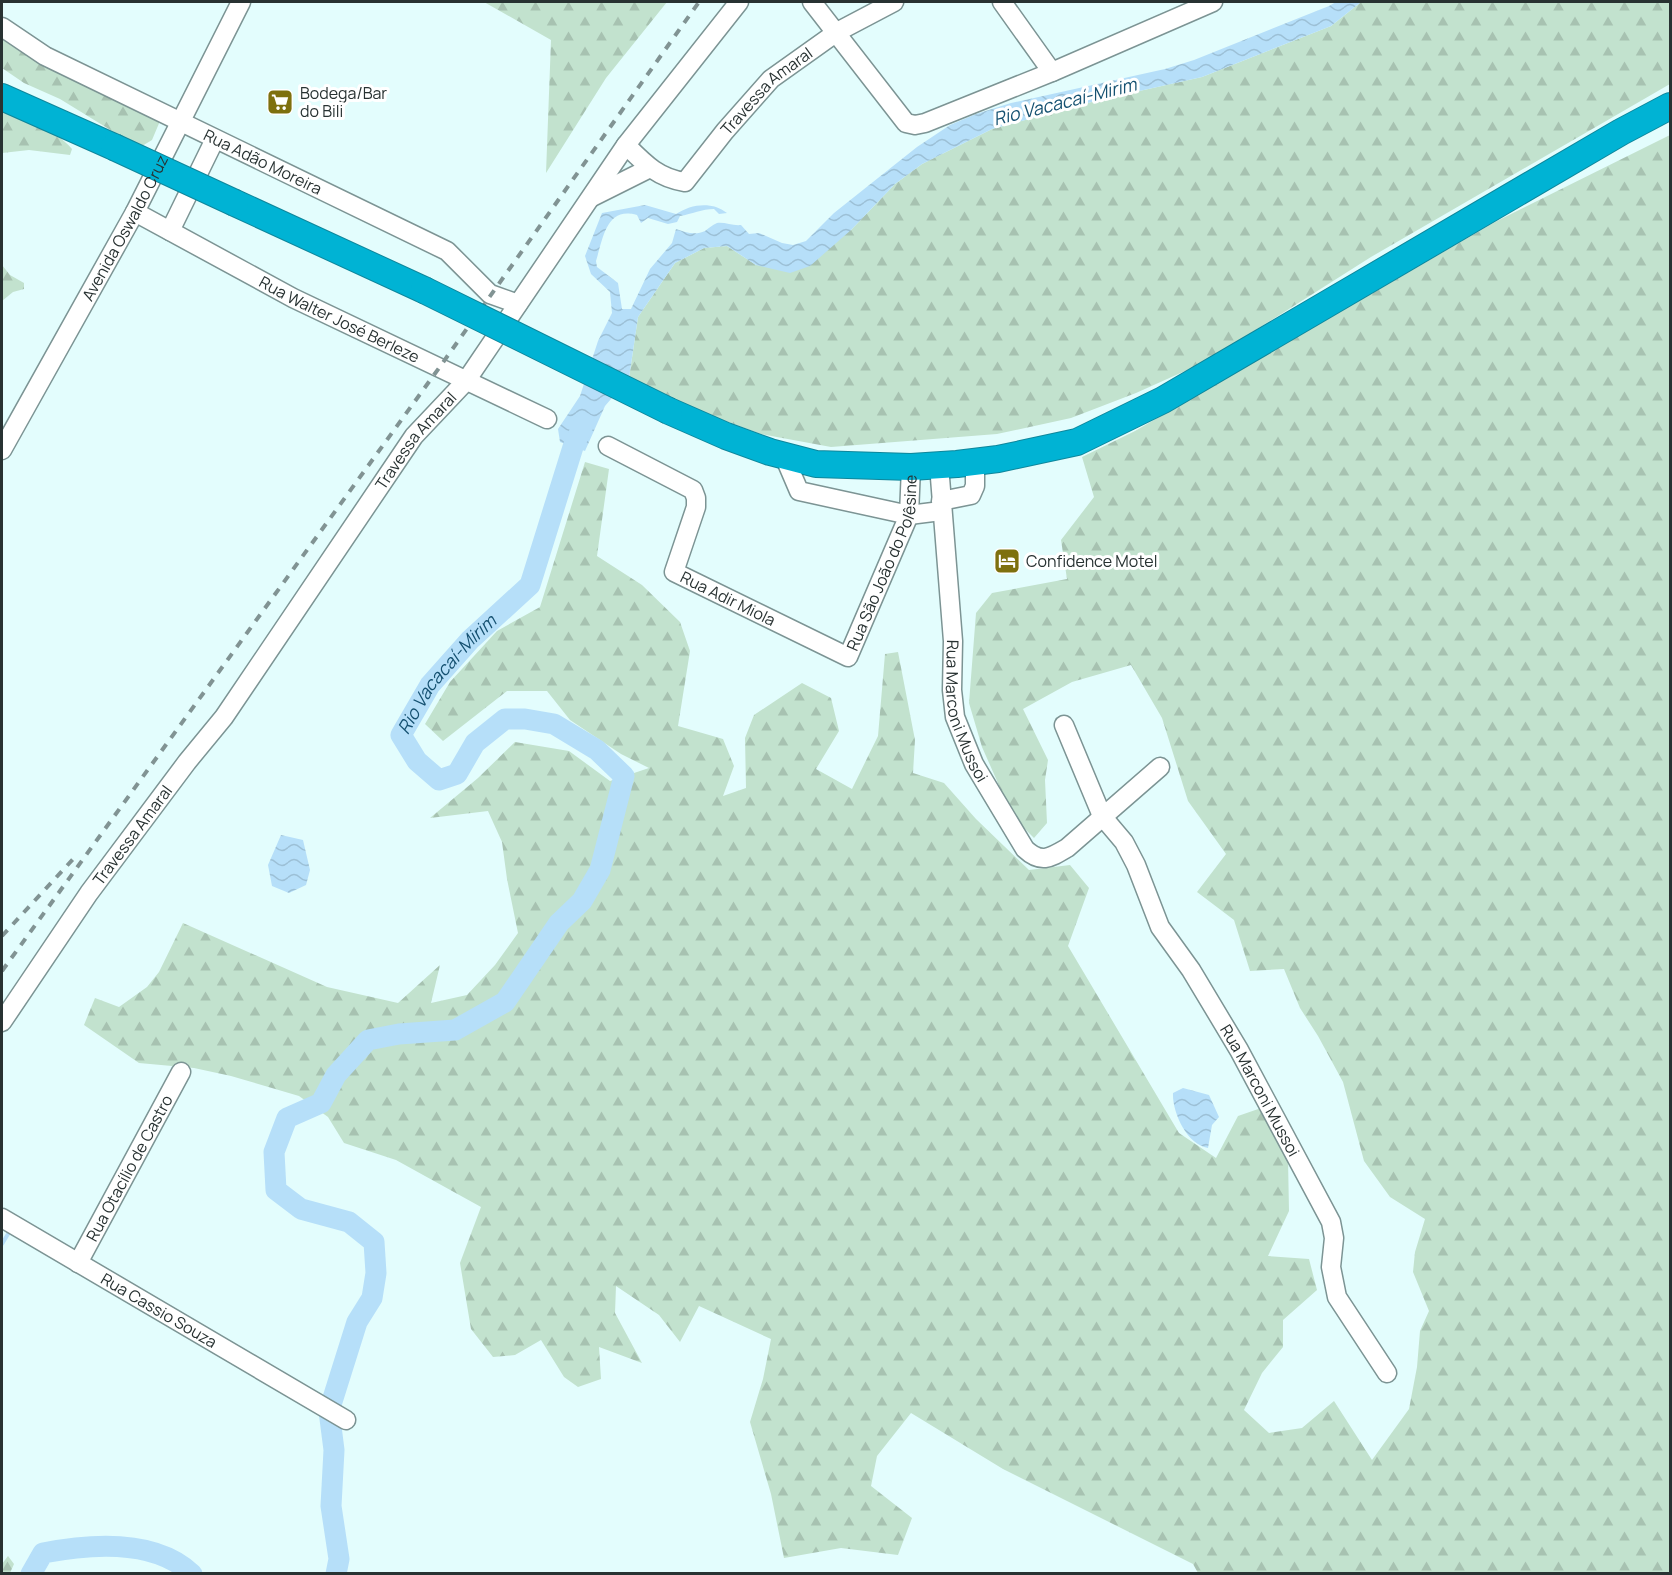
<svg xmlns="http://www.w3.org/2000/svg" width="1672" height="1575" viewBox="0 0 1672 1575" font-family="Manrope,sans-serif">
  <style>
    .forest { fill: url(#forest-firs) }
    .water { fill: url(#water-waves) }
    .lines { fill: none; stroke-linecap: round; stroke-linejoin: round }
    .stream { stroke: #b6dff9; stroke-width: 4 }
    .river { stroke: #b6dff9; stroke-width: 21 }
    .minor-casing { stroke: #7c9494; stroke-width: 21 }
    .highway-casing { stroke: #0e869b; stroke-width: 28 }
    .minor { stroke: #fff; stroke-width: 18 }
    .highway { stroke: #00b3d4; stroke-width: 26 }
    .rail { stroke: #819393; stroke-width: 4; stroke-dasharray: 8 8; stroke-linecap: butt }
    .highway-bridge-casing { stroke: #0e869b; stroke-width: 28; stroke-linecap: butt }
    .highway-bridge { stroke: #00b3d4; stroke-width: 26 }
    .labels { text-anchor: middle; stroke-width: 6; stroke-linejoin: round; paint-order: stroke }
    .poi-label { font-size: 16px; fill: #283232; stroke: #fff; text-anchor: start }
    .street-label { font-size: 16px; fill: #283232; stroke: #fff }
    .water-label { font-size: 18px; font-style: italic; fill: #155171; stroke: #fff }
  </style>
  <defs>
    <pattern id="forest-firs" width="22" height="20" patternUnits="userSpaceOnUse" patternTransform="scale(1.5)"><rect width="22" height="20" fill="#c2e2ce"/><path d="M5 1l3.5 6h-7zM16 11l3.5 6h-7z" fill="#a7c2b1"/></pattern>
    <pattern id="water-waves" width="16" height="10" patternUnits="userSpaceOnUse" patternTransform="scale(1.5)"><rect width="16" height="10" fill="#b6dff9"/><path d="M0 5q4-4 8 0t8 0" fill="none" stroke="#9cc0d6"/></pattern>
  </defs>
  <rect width="100%" height="100%" fill="#e3fdfd"/>
  <!-- forest -->
  <path class="forest" d="M 484,2 L 667,2 L 606,78 L 546,173 L 551,40 Z
    M 1361,2 L 1670,2 L 1670,84 L 1371,257 L 1205,362 L 1136,393 L 1071,418 L 997,434 L 831,447 L 761,434 L 709,415 L 629,378 L 638,317 L 675,263 L 704,248 L 727,246 L 756,265 L 851,230 L 895,184 L 922,164 L 992,129 L 1099,100 L 1202,77 L 1331,26 Z
    M 2,30 L 160,121 L 152,140 L 142,146 L 130,142 L 60,99 L 24,83 L 2,68 Z
    M 2,110 C 26,119 55,129 72,149 L 70,155 L 29,150 L 2,153 Z
    M 1670,135 L 1670,1573 L 1198,1573 L 1193,1564 L 1003,1469 L 911,1413 L 877,1456 L 871,1486 L 912,1518 L 898,1555 L 841,1548 L 784,1558 L 771,1494 L 750,1422 L 763,1379 L 771,1339 L 699,1306 L 680,1342 L 659,1315 L 616,1286 L 615,1313 L 642,1363 L 599,1347 L 601,1379 L 578,1387 L 564,1377 L 541,1340 L 515,1355 L 493,1357 L 471,1329 L 460,1263 L 481,1207 L 396,1160 L 344,1143 L 328,1117 L 299,1096 L 231,1076 L 194,1068 L 139,1063 L 84,1025 L 95,998 L 119,1007 L 147,987 L 159,972 L 183,923 L 327,987 L 398,1003 L 440,965 L 431,1003 L 467,995 L 495,965 L 518,933 L 507,879 L 502,842 L 488,811 L 430,818 L 478,778 L 515,742 L 569,751 L 610,781 L 649,768 L 621,754 L 570,720 L 547,691 L 507,691 L 443,741 L 425,724 L 450,682 L 497,631 L 540,607 L 585,462 L 609,469 L 597,556 L 642,585 L 680,622 L 690,651 L 678,726 L 723,739 L 734,766 L 723,796 L 746,788 L 745,738 L 754,715 L 802,683 L 831,698 L 839,731 L 816,769 L 852,789 L 878,736 L 885,654 L 898,652 L 915,740 L 913,773 L 944,783 L 976,819 L 1029,870 L 1070,865 L 1089,888 L 1068,946 L 1179,1133 L 1216,1158 L 1238,1116 L 1264,1107 L 1288,1159 L 1289,1211 L 1268,1256 L 1309,1259 L 1317,1290 L 1283,1320 L 1283,1347 L 1262,1373 L 1244,1410 L 1269,1433 L 1302,1428 L 1334,1401 L 1372,1460 L 1409,1409 L 1417,1367 L 1420,1331 L 1429,1311 L 1413,1272 L 1415,1252 L 1425,1219 L 1390,1197 L 1364,1161 L 1343,1082 L 1318,1036 L 1300,1008 L 1284,969 L 1250,971 L 1234,920 L 1197,892 L 1226,854 L 1188,801 L 1162,718 L 1131,665 L 1072,682 L 1023,709 L 1048,760 L 1045,780 L 1047,823 L 1034,838 L 1013,817 L 982,747 L 969,703 L 976,613 L 992,593 L 1067,579 L 1061,540 L 1094,497 L 1082,457 L 1135,431 L 1495,222 Z
    M 2,265 L 10,275 L 24,283 L 24,289 L 13,292 L 2,301 Z
    M 8,1556 L 14,1564 L 10,1573 L 2,1573 L 2,1564 Z"/>
  <!-- water -->
  <path class="water" d="M 1336,2 L 1361,2 L 1331,26 L 1202,77 L 1099,100 L 992,129 L 922,164 L 895,184 L 851,230 L 810,266 L 790,273 L 756,265 L 727,246 L 704,248 L 675,263 L 638,317 L 629,378 L 605,406 L 585,451 L 560,442 L 558,429 L 580,396 L 598,341 L 612,313 L 610,292 L 591,274 L 585,256 L 602,213 L 645,205 L 676,214 C 691,204 712,201 727,213 L 719,214 L 714,209 C 702,209 692,214 680,216 L 677,222 L 668,224 L 648,218 L 641,223 L 637,215 C 606,206 603,239 596,261 L 597,267 L 618,283 L 622,309 L 631,309 L 650,269 L 672,243 L 676,229 C 685,232 695,236 705,231 C 709,228 712,225 717,223 C 725,222 733,226 741,225 L 749,234 L 759,233 L 782,243 L 793,245 L 806,241 L 834,213 L 917,147 L 950,125 L 976,114 L 1011,103 L 1165,69 L 1194,60 L 1329,6 Z
    M 281,835 L 303,840 L 310,870 L 306,885 L 289,893 L 272,886 L 268,865 Z
    M 1183,1088 L 1209,1095 L 1219,1117 L 1212,1125 L 1208,1148 C 1187,1145 1172,1112 1173,1093 Z"/>
  <g class="lines">
    <!-- stream -->
    <path class="stream" d="M 2,1244 L 8,1234"/>
    <!-- river -->
    <g class="river">
      <path d="M 31,1574 L 43,1553 C 89,1544 154,1538 192,1574"/>
      <path id="s1" d="M 336,1574 L 339,1559 L 331,1506 L 334,1450 L 329,1411 L 357,1322 L 372,1298 L 376,1273 L 374,1242 L 349,1222 L 301,1209 L 276,1190 L 274,1152 L 287,1118 L 321,1103 L 336,1075 L 368,1040 L 399,1034 L 455,1030 L 505,1002 L 559,923 L 582,901 L 600,870 L 624,776 L 597,750 L 554,724 L 525,719 L 505,719 L 475,743 L 457,774 L 439,780 L 417,761 L 401,735 L 430,685 L 470,640 L 530,585 L 573,447 L 584,423"/>
    </g>
    <defs>
      <g id="minor">
        <path d="M 812,2 L 906,123 L 915,125 L 925,123 L 1052,72 L 1213,2"/>
        <path d="M 1002,2 L 1052,72"/>
        <path id="s2" d="M 2,27 L 45,56 L 447,251 L 490,294 L 518,304"/>
        <path id="s3" d="M 626,145 C 645,164 658,178 685,182 L 725,131 L 771,79 L 837,32 L 894,2"/>
        <path d="M 592,197 L 650,168"/>
        <path id="s4" d="M 135,212 L 293,298 L 547,419"/>
        <path d="M 170,231 L 215,139"/>
        <path id="s5" d="M 608,446 L 693,490 L 696,498 L 696,507 L 674,572 L 848,657 L 909,515 L 911,467"/>
        <path id="s6" d="M 2,450 L 135,212 L 241,2"/>
        <path d="M 784,456 L 799,491 L 909,515 L 941,511"/>
        <path id="s7" d="M 939,465 L 953,641 L 952,690 L 955,717 L 974,764 L 1025,849 C 1041,864 1050,858 1067,848 L 1160,767"/>
        <path d="M 941,501 L 971,495 L 975,486 L 975,462"/>
        <path id="s8" d="M 1064,725 L 1102,816 L 1124,842 L 1136,865 L 1160,927 L 1191,970 L 1239,1050 L 1331,1222 L 1334,1238 L 1331,1267 L 1337,1297 L 1387,1373"/>
        <path id="s9" d="M 2,1022 L 89,893 L 187,762 L 224,717 L 414,436 L 466,381 L 626,145 L 739,2"/>
        <path id="s10" d="M 2,1218 L 346,1420"/>
        <path id="s11" d="M 78,1263 L 181,1072"/>
      </g>
      <path id="highway" d="M 2,97 L 114,147
        M 235,203 L 424,290
        M 669,411 L 726,436 L 770,452 L 816,464 L 911,467 L 957,464 L 998,459 L 1077,442 L 1163,400 L 1621,132 L 1670,106"/>
    </defs>
    <!-- minor casing -->
    <use href="#minor" class="minor-casing"/>
    <!-- highway casing -->
    <use href="#highway" class="highway-casing"/>
    <!-- minor -->
    <use href="#minor" class="minor"/>
    <!-- highway -->
    <use href="#highway" class="highway"/>
    <!-- rail -->
    <path class="rail" d="M 2,936 L 75,857
      M 2,971 L 439,368 L 699,2"/>
    <defs>
      <path id="highway-bridge" d="M 114,147 L 235,203
        M 424,290 L 669,411"/>
    </defs>
    <!-- highway-bridge casing -->
    <use href="#highway-bridge" class="highway-bridge-casing"/>
    <!-- highway-bridge -->
    <use href="#highway-bridge" class="highway-bridge"/>
  </g>
  <!-- icons -->
  <defs>
    <symbol id="supermarket-square" viewBox="-11 -11 22 22"><rect x="-9" y="-9" width="18" height="18" rx="4" fill="#7e700e" stroke="#fff"/><path d="M-6-5.5h2.5l.6 2H6L4.5 2H-2.5L-4.4-4H-6ZM-1.5 3.2a1.3 1.3 0 1 0 .1 0ZM3 3.2a1.3 1.3 0 1 0 .1 0Z" fill="#fff"/></symbol>
    <symbol id="hotel-square" viewBox="-11 -11 22 22"><rect x="-9" y="-9" width="18" height="18" rx="4" fill="#7e700e" stroke="#fff"/><path d="M-6-4.5h1.5V1H6V5H4.5V3h-9V5H-6ZM-4 0a1.8 1.8 0 1 1 3.6 0ZM.5 0V-2.5h3Q6-2.5 6 0Z" fill="#fff"/></symbol>
  </defs>
  <g fill-rule="evenodd">
    <use href="#supermarket-square" x="265" y="87" width="30" height="30"/>
    <use href="#hotel-square" x="992" y="546" width="30" height="30"/>
  </g>
  <g class="labels">
    <!-- poi labels -->
    <g class="poi-label">
      <text x="300" y="99">Bodega/Bar<tspan x="300" dy="18">do Bili</tspan></text>
      <text x="1026" y="567">Confidence Motel</text>
    </g>
    <!-- street labels -->
    <g class="street-label">
      <text dy="6" stroke="none"><textPath href="#s3" startOffset="194">Travessa Amaral</textPath></text>
      <text dy="6" stroke="none"><textPath href="#s2" startOffset="294">Rua Adão Moreira</textPath></text>
      <text dy="6" stroke="none"><textPath href="#s6" startOffset="254">Avenida Oswaldo Cruz</textPath></text>
      <text dy="6" stroke="none"><textPath href="#s4" startOffset="231">Rua Walter José Berleze</textPath></text>
      <text dy="6" stroke="none"><textPath href="#s9" startOffset="714">Travessa Amaral</textPath></text>
      <text dy="6" stroke="none"><textPath href="#s5" startOffset="477">Rua São João do Polêsine</textPath></text>
      <text dy="6" stroke="none"><textPath href="#s5" startOffset="242">Rua Adir Miola</textPath></text>
      <text dy="6" stroke="none"><textPath href="#s7" startOffset="249">Rua Marconi Mussoi</textPath></text>
      <text dy="6" stroke="none"><textPath href="#s9" startOffset="228">Travessa Amaral</textPath></text>
      <text dy="6" stroke="none"><textPath href="#s8" startOffset="417">Rua Marconi Mussoi</textPath></text>
      <text dy="6" stroke="none"><textPath href="#s11" startOffset="108">Rua Otacílio de Castro</textPath></text>
      <text dy="6" stroke="none"><textPath href="#s10" startOffset="182">Rua Cassio Souza</textPath></text>
    </g>
    <!-- water labels -->
    <g class="water-label">
      <text transform="translate(1065 102) rotate(-14)" y="6">Rio Vacacaí-Mirim</text>
      <text dy="6" stroke="none"><textPath href="#s1" startOffset="1418">Rio Vacacaí-Mirim</textPath></text>
    </g>
  </g>
  <!-- border -->
  <rect width="1672" height="1575" fill="none" stroke="#283232" stroke-width="6"/>
</svg>
